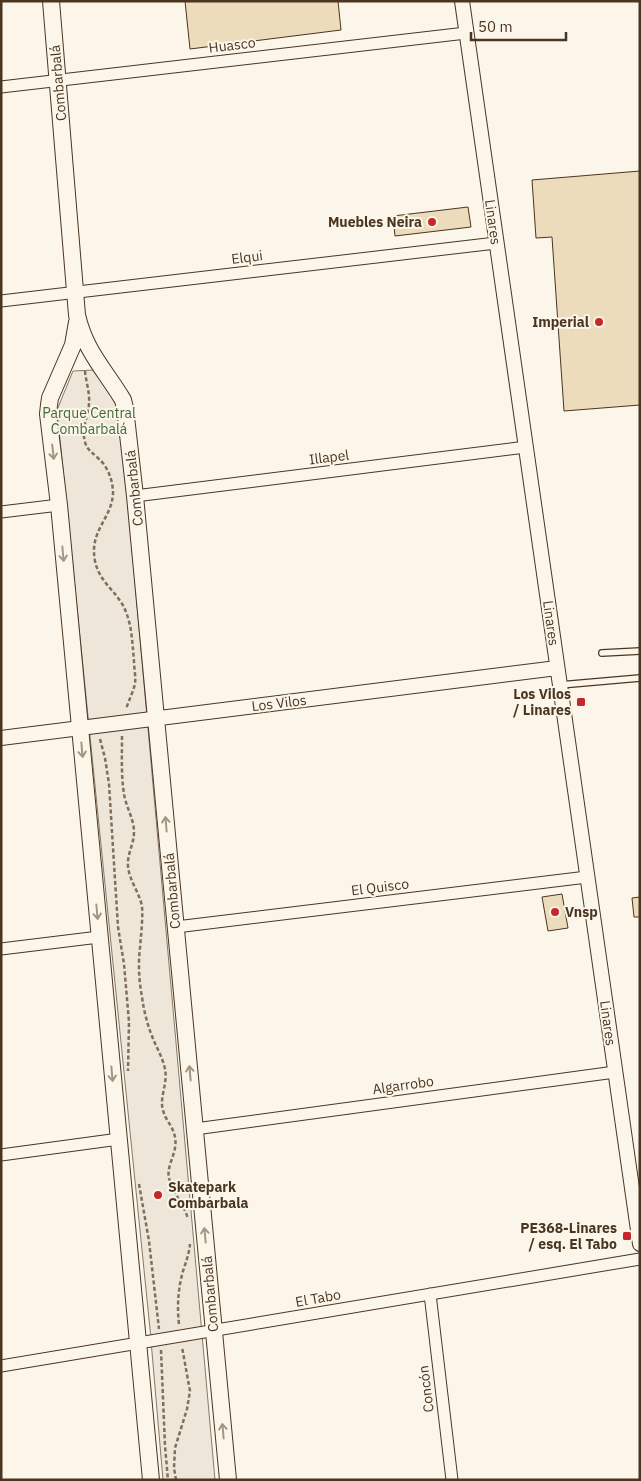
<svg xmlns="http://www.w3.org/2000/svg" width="641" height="1481" viewBox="0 0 641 1481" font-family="'IBM Plex Sans',sans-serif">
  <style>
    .green { fill: #ede6d9; stroke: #887966 }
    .building { fill: #ecdcbc; stroke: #4a3520 }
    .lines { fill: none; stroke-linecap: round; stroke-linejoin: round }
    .service-casing { stroke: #4a3520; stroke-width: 8 }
    .minor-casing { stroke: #4a3520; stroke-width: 13 }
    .tertiary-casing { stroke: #4a3520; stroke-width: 16 }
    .secondary-casing { stroke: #4a3520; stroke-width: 18 }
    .path { stroke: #7f6f5c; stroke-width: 2.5; stroke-dasharray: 4 2.5; stroke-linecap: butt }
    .service { stroke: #fbf6e9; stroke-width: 5.5 }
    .minor { stroke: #fbf6e9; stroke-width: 11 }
    .tertiary { stroke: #fbf6e9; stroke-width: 14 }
    .secondary { stroke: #fbf6e9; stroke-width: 16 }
    .oneway { stroke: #a29684 }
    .poi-dot { fill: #c62828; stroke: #fbf6e9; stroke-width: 2 }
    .labels { text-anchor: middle; stroke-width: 4; stroke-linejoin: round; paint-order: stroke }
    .street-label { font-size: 14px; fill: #4a3520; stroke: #fbf6e9 }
    .poi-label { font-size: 14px; font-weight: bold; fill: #4a3520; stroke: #fbf6e9; text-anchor: end }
    .park-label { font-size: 14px; fill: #436837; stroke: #fbf6e9 }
  </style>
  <rect width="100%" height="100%" fill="#fbf6e9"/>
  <!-- green -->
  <path class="green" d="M 95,370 L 119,403 L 215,1480 L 163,1480 L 150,1329 L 57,410 L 73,371 Z"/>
  <!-- building -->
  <path class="building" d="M 185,1 L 338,1 L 341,30 L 190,49 Z
    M 640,171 L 640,405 L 564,411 L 552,237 L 536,238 L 532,180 Z
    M 468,207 L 471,227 L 395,236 L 393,216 Z
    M 562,894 L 568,928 L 548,931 L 542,897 Z
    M 640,897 L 640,917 L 634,917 L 632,898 Z"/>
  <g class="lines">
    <defs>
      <path id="service" d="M 602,653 L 640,651
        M 560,685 L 640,678"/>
      <path id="minor" d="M 1,87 L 466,33
        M 1,301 L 496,243
        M 135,496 L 526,447
        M 1,512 L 59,505
        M 176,927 L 587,877
        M 1,949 L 99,937
        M 195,1129 L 615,1072
        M 1,1155 L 119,1139
        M 430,1294 L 452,1480
        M 1,1366 L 640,1259"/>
      <path id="tertiary" d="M 462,1 L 640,1244
        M 1,738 L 557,668"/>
      <path id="secondary" d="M 51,1 L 77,315 C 85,351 105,370 123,400 L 125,408 L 135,496 L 228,1480
        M 77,322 L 73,345 L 50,398 L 49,405 L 48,414 L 59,505 L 151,1480"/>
    </defs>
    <!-- service casing -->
    <use href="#service" class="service-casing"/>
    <!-- minor casing -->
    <use href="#minor" class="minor-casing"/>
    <!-- tertiary casing -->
    <use href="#tertiary" class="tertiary-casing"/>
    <!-- secondary casing -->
    <use href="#secondary" class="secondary-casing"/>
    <!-- path -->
    <path class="path" d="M 85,371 C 86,382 90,393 89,404 C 88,417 81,429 85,442 C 87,450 93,453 99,459 C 108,467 113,481 113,493 C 112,519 89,530 95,561 C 99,580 111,587 121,602 C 132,620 132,640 134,661 C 134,668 136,677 135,684 C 133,692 129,700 126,709
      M 122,736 C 122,756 121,775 124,794 C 126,807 134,819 134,832 C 134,844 127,854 128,866 C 129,880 139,892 142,906 C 143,920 141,934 140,948 C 138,964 139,981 142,997 C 144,1012 148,1027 154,1041 C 158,1050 163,1059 165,1069 C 168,1084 159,1098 163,1110 C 165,1120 173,1126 175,1137 C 178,1153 166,1165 169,1178 C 172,1192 184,1204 188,1219
      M 100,739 L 105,758 L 109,784 L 118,927 L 124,964 L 129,1022 L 128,1071
      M 139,1184 L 149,1241 L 159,1329
      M 179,1324 C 177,1306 178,1289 183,1271 C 186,1262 189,1254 190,1244
      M 161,1350 L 165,1446 L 168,1480
      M 176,1480 L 174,1468 L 175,1448 L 187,1409 L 190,1391 L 182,1347"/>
    <!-- service -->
    <use href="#service" class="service"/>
    <!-- minor -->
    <use href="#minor" class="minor"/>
    <!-- tertiary -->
    <use href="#tertiary" class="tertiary"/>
    <!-- secondary -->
    <use href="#secondary" class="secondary"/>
  </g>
  <!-- one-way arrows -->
  <defs><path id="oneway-shaft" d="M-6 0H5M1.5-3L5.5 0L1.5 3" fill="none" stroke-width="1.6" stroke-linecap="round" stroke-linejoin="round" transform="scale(1.25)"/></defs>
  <g class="oneway">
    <use href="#oneway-shaft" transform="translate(53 452) rotate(84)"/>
    <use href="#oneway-shaft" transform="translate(63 554) rotate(85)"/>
    <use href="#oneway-shaft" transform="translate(82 750) rotate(85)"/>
    <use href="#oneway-shaft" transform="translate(166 824) rotate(-95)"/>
    <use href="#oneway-shaft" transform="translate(97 912) rotate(85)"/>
    <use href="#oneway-shaft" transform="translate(190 1073) rotate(-95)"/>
    <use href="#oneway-shaft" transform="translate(112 1074) rotate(85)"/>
    <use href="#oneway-shaft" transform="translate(205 1235) rotate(-95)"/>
    <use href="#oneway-shaft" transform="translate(223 1431) rotate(-95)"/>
  </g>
  <!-- markers -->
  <g class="poi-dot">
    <circle cx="432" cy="222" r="5"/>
    <circle cx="599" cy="322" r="5"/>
    <rect x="576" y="697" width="10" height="10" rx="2.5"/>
    <circle cx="555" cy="912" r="5"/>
    <circle cx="158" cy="1195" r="5"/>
    <rect x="622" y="1231" width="10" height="10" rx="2.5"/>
  </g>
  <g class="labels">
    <!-- street labels -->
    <g class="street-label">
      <text transform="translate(232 45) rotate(-7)" y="5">Huasco</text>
      <text transform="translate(58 83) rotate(-95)" y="5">Combarbalá</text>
      <text transform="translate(493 222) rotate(82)" y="5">Linares</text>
      <text transform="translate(247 257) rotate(-7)" y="5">Elqui</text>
      <text transform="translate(329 457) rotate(-7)" y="5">Illapel</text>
      <text transform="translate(134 488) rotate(-96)" y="5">Combarbalá</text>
      <text transform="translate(551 623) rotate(82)" y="5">Linares</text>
      <text transform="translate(279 703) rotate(-7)" y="5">Los Vilos</text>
      <text transform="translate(380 887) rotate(-7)" y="5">El Quisco</text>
      <text transform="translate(172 891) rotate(-95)" y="5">Combarbalá</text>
      <text transform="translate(608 1023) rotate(82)" y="5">Linares</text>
      <text transform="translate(403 1085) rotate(-8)" y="5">Algarrobo</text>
      <text transform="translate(210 1294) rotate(-95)" y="5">Combarbalá</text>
      <text transform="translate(318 1298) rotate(-10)" y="5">El Tabo</text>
      <text transform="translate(426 1389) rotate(-97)" y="5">Concón</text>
    </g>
    <!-- poi labels -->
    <g class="poi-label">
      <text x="422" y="227">Muebles Neira</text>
      <text x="589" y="327">Imperial</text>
      <text x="571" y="699">Los Vilos<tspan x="571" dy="16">/ Linares</tspan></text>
      <text x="565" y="917" text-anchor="start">Vnsp</text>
      <text x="168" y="1192" text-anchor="start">Skatepark<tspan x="168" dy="16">Combarbala</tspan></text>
      <text x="617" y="1233">PE368-Linares<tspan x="617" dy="16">/ esq. El Tabo</tspan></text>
    </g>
    <!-- park labels -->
    <g class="park-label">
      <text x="89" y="418">Parque Central<tspan x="89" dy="16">Combarbalá</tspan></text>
    </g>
  </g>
  <!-- border -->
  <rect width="641" height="1481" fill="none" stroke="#4a3520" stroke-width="5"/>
  <!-- scale -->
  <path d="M471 32v8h95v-8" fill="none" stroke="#4a3520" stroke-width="2.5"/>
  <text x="478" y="32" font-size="15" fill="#4a3520" stroke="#fbf6e9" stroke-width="4" paint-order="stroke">50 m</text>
</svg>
